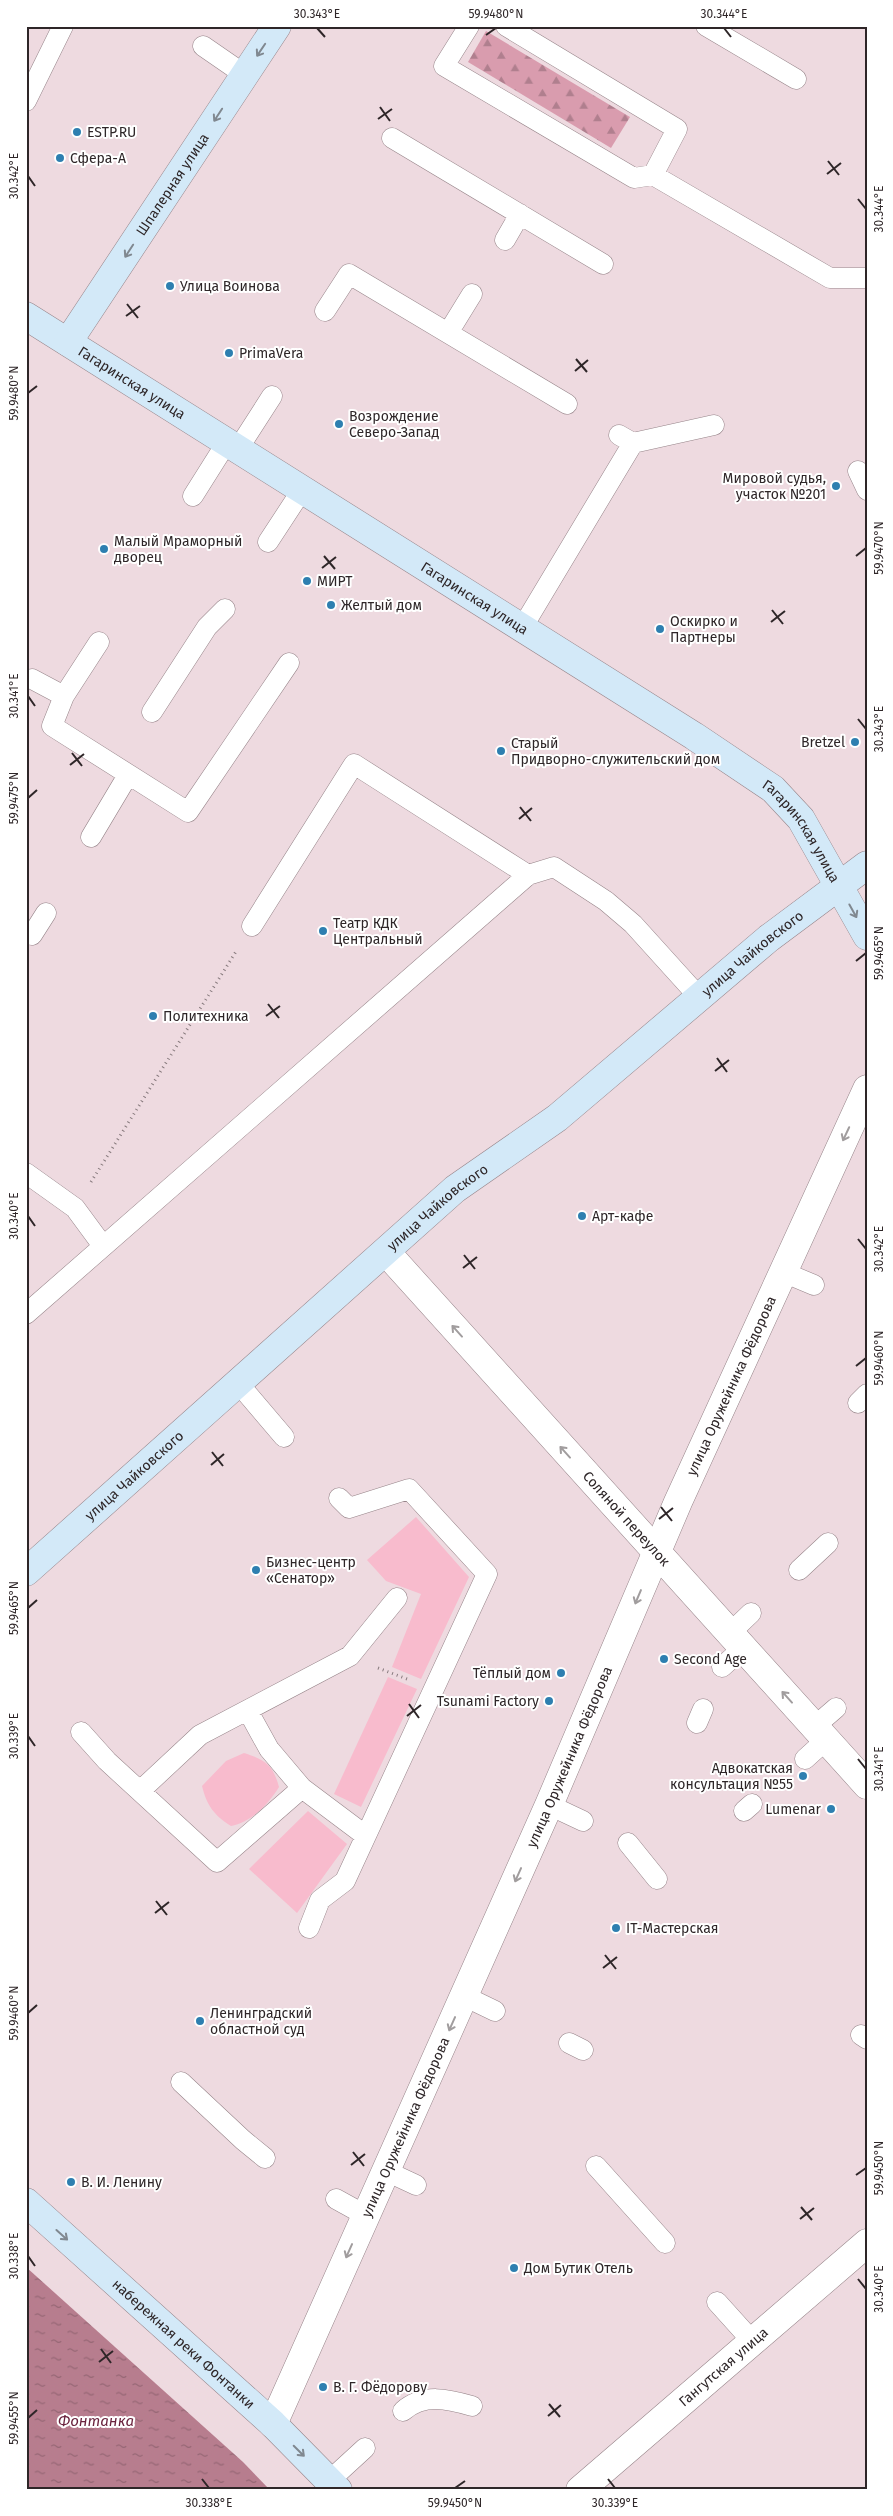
<svg xmlns="http://www.w3.org/2000/svg" width="893" height="2516" viewBox="0 0 893 2516" font-family="'Fira Sans',sans-serif">
  <style>
    .green { fill: #f8bbcd }
    .forest { fill: url(#forest-firs) }
    .water { fill: url(#water-ripples) }
    .lines { fill: none; stroke-linecap: round; stroke-linejoin: round }
    .lane-casing { stroke: #968489; stroke-width: 21 }
    .street-casing { stroke: #968489; stroke-width: 29 }
    .secondary-casing { stroke: #968489; stroke-width: 29 }
    .path { stroke: #86797c; stroke-width: 3; stroke-dasharray: 1 4; stroke-linecap: butt }
    .lane { stroke: #fff; stroke-width: 20 }
    .street { stroke: #fff; stroke-width: 28 }
    .secondary { stroke: #d3e9f8; stroke-width: 28 }
    .oneway { stroke: #808890 }
    .oneway2 { stroke: #a19d9e }
    .ticks { fill: none; stroke: #2e2628; stroke-width: 2 }
    .poi-dot { fill: #2e7fb0; stroke: #fff; stroke-width: 2 }
    .labels { text-anchor: middle; stroke-width: 4; stroke-linejoin: round; paint-order: stroke }
    .poi-label { font-size: 14px; fill: #2e2628; stroke: #fff; text-anchor: start }
    .street-label { font-size: 14px; fill: #2e2628; stroke: #fff }
    .water-label { font-size: 15px; font-style: italic; fill: #6a233e; stroke: #fff }
    .neatline { fill: none; stroke: #2e2628; stroke-width: 2 }
    .ticks-label { font-size: 12px; text-anchor: middle; fill: #2e2628 }
  </style>
  <defs>
    <pattern id="forest-firs" width="22" height="20" patternUnits="userSpaceOnUse" patternTransform="scale(1.25)"><rect width="22" height="20" fill="#d99cae"/><path d="M5 1l3.5 6h-7zM16 11l3.5 6h-7z" fill="#b07f8e"/></pattern>
    <pattern id="water-ripples" width="26" height="14" patternUnits="userSpaceOnUse" patternTransform="scale(1.25)"><rect width="26" height="14" fill="#b77d8e"/><path d="M2 4q2-2 4 0t4 0M15 11q2-2 4 0t4 0" fill="none" stroke="#956674"/></pattern>
  </defs>
  <rect width="100%" height="100%" fill="#eedae0"/>
  <!-- green -->
  <path class="green" d="M 416,1517 L 469,1577 L 421,1679 L 392,1667 L 421,1594 L 386,1581 L 367,1560 Z
    M 388,1677 L 417,1689 L 361,1807 L 334,1794 Z
    M 244,1753 C 266,1760 273,1765 279,1787 C 268,1805 251,1822 231,1826 C 214,1815 207,1806 202,1786 L 226,1761 Z
    M 308,1811 L 347,1844 L 297,1913 L 249,1869 Z"/>
  <!-- forest -->
  <path class="forest" d="M 486,31 L 630,117 L 611,148 L 468,62 Z"/>
  <!-- water -->
  <path class="water" d="M 26,2267 L 243,2462 L 270,2490 L 26,2490 Z"/>
  <g class="lines">
    <defs>
      <path id="lane" d="M 469,26 L 444,66 L 634,178 L 653,175 L 830,278 L 867,278
        M 506,26 L 677,129 L 653,175
        M 706,26 L 796,79
        M 203,46 L 245,75
        M 26,101 L 63,26
        M 392,138 L 603,264
        M 505,240 L 520,214
        M 325,311 L 349,274 L 567,404
        M 448,333 L 472,294
        M 619,435 L 633,443 L 714,425
        M 238,449 L 272,396
        M 858,471 L 867,490
        M 193,496 L 227,442
        M 268,542 L 302,490
        M 522,628 L 633,443
        M 99,642 L 64,696 L 52,726 L 188,812 L 289,663
        M 32,679 L 64,696
        M 152,712 L 207,627 L 225,609
        M 91,837 L 128,775
        M 252,926 L 354,764 L 528,875 L 554,867 L 606,901 L 633,924 L 699,997
        M 32,935 L 46,913
        M 26,1173 L 75,1208 L 103,1246
        M 783,1272 L 814,1285
        M 26,1314 L 528,875
        M 238,1383 L 284,1437
        M 858,1403 L 867,1394
        M 799,1570 L 828,1543
        M 730,1633 L 751,1613
        M 722,1667 L 743,1648
        M 248,1711 L 269,1749 L 302,1788 L 366,1836
        M 697,1723 L 703,1709
        M 814,1727 L 836,1708
        M 81,1732 L 107,1761 L 217,1862 L 302,1788
        M 805,1759 L 826,1740
        M 140,1791 L 200,1735 L 350,1656 L 397,1598
        M 549,1805 L 583,1821
        M 744,1811 L 752,1804
        M 628,1843 L 657,1879
        M 309,1928 L 320,1900 L 345,1881 L 487,1574 L 409,1489 L 349,1508 L 339,1498
        M 464,1996 L 495,2011
        M 861,2035 L 867,2039
        M 569,2043 L 583,2050
        M 181,2082 L 243,2140 L 265,2158
        M 596,2166 L 665,2243
        M 386,2171 L 416,2185
        M 336,2199 L 365,2215
        M 717,2302 L 753,2342
        M 403,2411 C 424,2393 448,2399 472,2406
        M 329,2481 L 365,2448"/>
      <g id="street">
        <path id="s1" d="M 386,1252 L 867,1785"/>
        <path id="s2" d="M 273,2424 L 549,1805 L 678,1502 L 867,1089"/>
        <path id="s3" d="M 580,2490 L 867,2243"/>
      </g>
      <g id="secondary">
        <path id="s4" d="M 26,316 L 694,736 L 773,789 L 801,819 L 867,936"/>
        <path id="s5" d="M 68,342 L 277,26"/>
        <path id="s6" d="M 26,1572 L 455,1189 L 557,1118 L 769,938 L 867,865"/>
        <path id="s7" d="M 26,2202 L 273,2424 L 338,2490"/>
      </g>
    </defs>
    <!-- lane casing -->
    <use href="#lane" class="lane-casing"/>
    <!-- street casing -->
    <use href="#street" class="street-casing"/>
    <!-- secondary casing -->
    <use href="#secondary" class="secondary-casing"/>
    <!-- path -->
    <path class="path" d="M 91,1182 L 237,950
      M 378,1668 L 407,1679"/>
    <!-- lane -->
    <use href="#lane" class="lane"/>
    <!-- street -->
    <use href="#street" class="street"/>
    <!-- secondary -->
    <use href="#secondary" class="secondary"/>
  </g>
  <!-- one-way arrows -->
  <defs><path id="oneway-shaft" d="M-6 0H5M1.5-3L5.5 0L1.5 3" fill="none" stroke-width="1.6" stroke-linecap="round" stroke-linejoin="round" transform="scale(1.25)"/></defs>
  <g class="oneway">
    <use href="#oneway-shaft" transform="translate(261 50) rotate(124)"/>
    <use href="#oneway-shaft" transform="translate(218 115) rotate(123)"/>
    <use href="#oneway-shaft" transform="translate(129 251) rotate(123)"/>
    <use href="#oneway-shaft" transform="translate(853 911) rotate(61)"/>
    <use href="#oneway-shaft" transform="translate(62 2235) rotate(42)"/>
    <use href="#oneway-shaft" transform="translate(299 2451) rotate(45)"/>
  </g>
  <g class="oneway2">
    <use href="#oneway-shaft" transform="translate(846 1134) rotate(115)"/>
    <use href="#oneway-shaft" transform="translate(457 1331) rotate(-132)"/>
    <use href="#oneway-shaft" transform="translate(565 1452) rotate(-132)"/>
    <use href="#oneway-shaft" transform="translate(638 1597) rotate(113)"/>
    <use href="#oneway-shaft" transform="translate(787 1697) rotate(-132)"/>
    <use href="#oneway-shaft" transform="translate(518 1875) rotate(114)"/>
    <use href="#oneway-shaft" transform="translate(452 2024) rotate(114)"/>
    <use href="#oneway-shaft" transform="translate(349 2251) rotate(114)"/>
  </g>
  <!-- ticks -->
  <path class="ticks" d="M 317,28 L 325,37M 724,28 L 731,37M 486,35 L 496,28M 380,107 L 390,121M 378,119 L 392,109M 828,161 L 839,175M 827,174 L 841,163M 28,176 L 35,186M 858,199 L 866,209M 127,304 L 138,318M 126,316 L 140,306M 576,359 L 587,372M 575,371 L 588,360M 28,393 L 37,386M 324,556 L 335,569M 856,556 L 866,548M 322,568 L 336,557M 772,610 L 783,624M 771,622 L 785,611M 28,696 L 35,706M 858,719 L 866,729M 72,753 L 82,766M 70,765 L 84,754M 28,798 L 37,790M 520,807 L 531,821M 519,819 L 532,808M 856,961 L 866,953M 268,1004 L 279,1018M 266,1016 L 280,1006M 717,1058 L 727,1072M 715,1071 L 729,1060M 28,1216 L 35,1226M 858,1239 L 866,1249M 464,1255 L 475,1269M 463,1268 L 477,1257M 856,1366 L 866,1358M 212,1452 L 223,1466M 211,1465 L 224,1454M 661,1507 L 672,1521M 659,1519 L 673,1508M 28,1608 L 37,1600M 409,1704 L 419,1718M 407,1716 L 421,1705M 28,1736 L 35,1746M 858,1759 L 866,1769M 156,1901 L 167,1915M 155,1913 L 169,1902M 605,1955 L 616,1969M 603,1968 L 617,1957M 28,2013 L 37,2005M 353,2152 L 364,2166M 351,2165 L 365,2154M 856,2175 L 866,2168M 801,2207 L 812,2220M 800,2219 L 814,2208M 28,2256 L 35,2266M 858,2279 L 866,2289M 101,2349 L 111,2363M 99,2362 L 113,2351M 549,2404 L 560,2417M 548,2416 L 561,2405M 28,2418 L 37,2410M 202,2479 L 209,2488M 608,2479 L 615,2488M 455,2488 L 465,2481"/>
  <!-- markers -->
  <g class="poi-dot">
    <circle cx="77" cy="132" r="5"/>
    <circle cx="60" cy="158" r="5"/>
    <circle cx="170" cy="286" r="5"/>
    <circle cx="229" cy="353" r="5"/>
    <circle cx="339" cy="424" r="5"/>
    <circle cx="836" cy="486" r="5"/>
    <circle cx="104" cy="549" r="5"/>
    <circle cx="307" cy="581" r="5"/>
    <circle cx="331" cy="605" r="5"/>
    <circle cx="660" cy="629" r="5"/>
    <circle cx="855" cy="742" r="5"/>
    <circle cx="501" cy="751" r="5"/>
    <circle cx="323" cy="931" r="5"/>
    <circle cx="153" cy="1016" r="5"/>
    <circle cx="582" cy="1216" r="5"/>
    <circle cx="256" cy="1570" r="5"/>
    <circle cx="664" cy="1659" r="5"/>
    <circle cx="561" cy="1673" r="5"/>
    <circle cx="549" cy="1701" r="5"/>
    <circle cx="803" cy="1776" r="5"/>
    <circle cx="831" cy="1809" r="5"/>
    <circle cx="616" cy="1928" r="5"/>
    <circle cx="200" cy="2021" r="5"/>
    <circle cx="71" cy="2182" r="5"/>
    <circle cx="514" cy="2268" r="5"/>
    <circle cx="323" cy="2387" r="5"/>
  </g>
  <g class="labels">
    <!-- poi labels -->
    <g class="poi-label">
      <text x="87" y="137">ESTP.RU</text>
      <text x="70" y="163">Сфера-A</text>
      <text x="180" y="291">Улица Воинова</text>
      <text x="239" y="358">PrimaVera</text>
      <text x="349" y="421">Возрождение<tspan x="349" dy="16">Северо-Запад</tspan></text>
      <text x="826" y="483" text-anchor="end">Мировой судья,<tspan x="826" dy="16">участок №201</tspan></text>
      <text x="114" y="546">Малый Мраморный<tspan x="114" dy="16">дворец</tspan></text>
      <text x="317" y="586">МИРТ</text>
      <text x="341" y="610">Желтый дом</text>
      <text x="670" y="626">Оскирко и<tspan x="670" dy="16">Партнеры</tspan></text>
      <text x="845" y="747" text-anchor="end">Bretzel</text>
      <text x="511" y="748">Старый<tspan x="511" dy="16">Придворно-служительский дом</tspan></text>
      <text x="333" y="928">Театр КДК<tspan x="333" dy="16">Центральный</tspan></text>
      <text x="163" y="1021">Политехника</text>
      <text x="592" y="1221">Арт-кафе</text>
      <text x="266" y="1567">Бизнес-центр<tspan x="266" dy="16">«Сенатор»</tspan></text>
      <text x="674" y="1664">Second Age</text>
      <text x="551" y="1678" text-anchor="end">Тёплый дом</text>
      <text x="539" y="1706" text-anchor="end">Tsunami Factory</text>
      <text x="793" y="1773" text-anchor="end">Адвокатская<tspan x="793" dy="16">консультация №55</tspan></text>
      <text x="821" y="1814" text-anchor="end">Lumenar</text>
      <text x="626" y="1933">IT-Мастерская</text>
      <text x="210" y="2018">Ленинградский<tspan x="210" dy="16">областной суд</tspan></text>
      <text x="81" y="2187">В. И. Ленину</text>
      <text x="524" y="2273">Дом Бутик Отель</text>
      <text x="333" y="2392">В. Г. Фёдорову</text>
    </g>
    <!-- street labels -->
    <g class="street-label">
      <text dy="5" stroke="none"><textPath href="#s5" startOffset="189">Шпалерная улица</textPath></text>
      <text dy="5" stroke="none"><textPath href="#s4" startOffset="125">Гагаринская улица</textPath></text>
      <text dy="5" stroke="none"><textPath href="#s4" startOffset="530">Гагаринская улица</textPath></text>
      <text dy="5" stroke="none"><textPath href="#s4" startOffset="935">Гагаринская улица</textPath></text>
      <text dy="5" stroke="none"><textPath href="#s6" startOffset="955">улица Чайковского</textPath></text>
      <text dy="5" stroke="none"><textPath href="#s6" startOffset="550">улица Чайковского</textPath></text>
      <text dy="5" stroke="none"><textPath href="#s2" startOffset="1135">улица Оружейника Фёдорова</textPath></text>
      <text dy="5" stroke="none"><textPath href="#s6" startOffset="145">улица Чайковского</textPath></text>
      <text dy="5" stroke="none"><textPath href="#s1" startOffset="359">Соляной переулок</textPath></text>
      <text dy="5" stroke="none"><textPath href="#s2" startOffset="730">улица Оружейника Фёдорова</textPath></text>
      <text dy="5" stroke="none"><textPath href="#s2" startOffset="325">улица Оружейника Фёдорова</textPath></text>
      <text dy="5" stroke="none"><textPath href="#s7" startOffset="212">набережная реки Фонтанки</textPath></text>
      <text dy="5" stroke="none"><textPath href="#s3" startOffset="189">Гангутская улица</textPath></text>
    </g>
    <!-- water labels -->
    <g class="water-label">
      <text x="96" y="2426">Фонтанка</text>
    </g>
  </g>
  <!-- border -->
  <rect width="893" height="2516" fill="none" stroke="#ffffff" stroke-width="55"/>
  <rect x="28" y="28" width="838" height="2460" class="neatline"/>
  <g class="ticks-label">
    <text x="317" y="18">30.343°E</text>
    <text x="496" y="18">59.9480°N</text>
    <text x="724" y="18">30.344°E</text>
    <text transform="translate(14 176) rotate(-90)" y="4">30.342°E</text>
    <text transform="translate(879 209) rotate(-90)" y="4">30.344°E</text>
    <text transform="translate(14 393) rotate(-90)" y="4">59.9480°N</text>
    <text transform="translate(879 548) rotate(-90)" y="4">59.9470°N</text>
    <text transform="translate(14 696) rotate(-90)" y="4">30.341°E</text>
    <text transform="translate(879 729) rotate(-90)" y="4">30.343°E</text>
    <text transform="translate(14 798) rotate(-90)" y="4">59.9475°N</text>
    <text transform="translate(879 953) rotate(-90)" y="4">59.9465°N</text>
    <text transform="translate(14 1216) rotate(-90)" y="4">30.340°E</text>
    <text transform="translate(879 1249) rotate(-90)" y="4">30.342°E</text>
    <text transform="translate(879 1358) rotate(-90)" y="4">59.9460°N</text>
    <text transform="translate(14 1608) rotate(-90)" y="4">59.9465°N</text>
    <text transform="translate(14 1736) rotate(-90)" y="4">30.339°E</text>
    <text transform="translate(879 1769) rotate(-90)" y="4">30.341°E</text>
    <text transform="translate(14 2013) rotate(-90)" y="4">59.9460°N</text>
    <text transform="translate(879 2168) rotate(-90)" y="4">59.9450°N</text>
    <text transform="translate(14 2256) rotate(-90)" y="4">30.338°E</text>
    <text transform="translate(879 2289) rotate(-90)" y="4">30.340°E</text>
    <text transform="translate(14 2418) rotate(-90)" y="4">59.9455°N</text>
    <text x="209" y="2507">30.338°E</text>
    <text x="455" y="2507">59.9450°N</text>
    <text x="615" y="2507">30.339°E</text>
  </g>
</svg>
